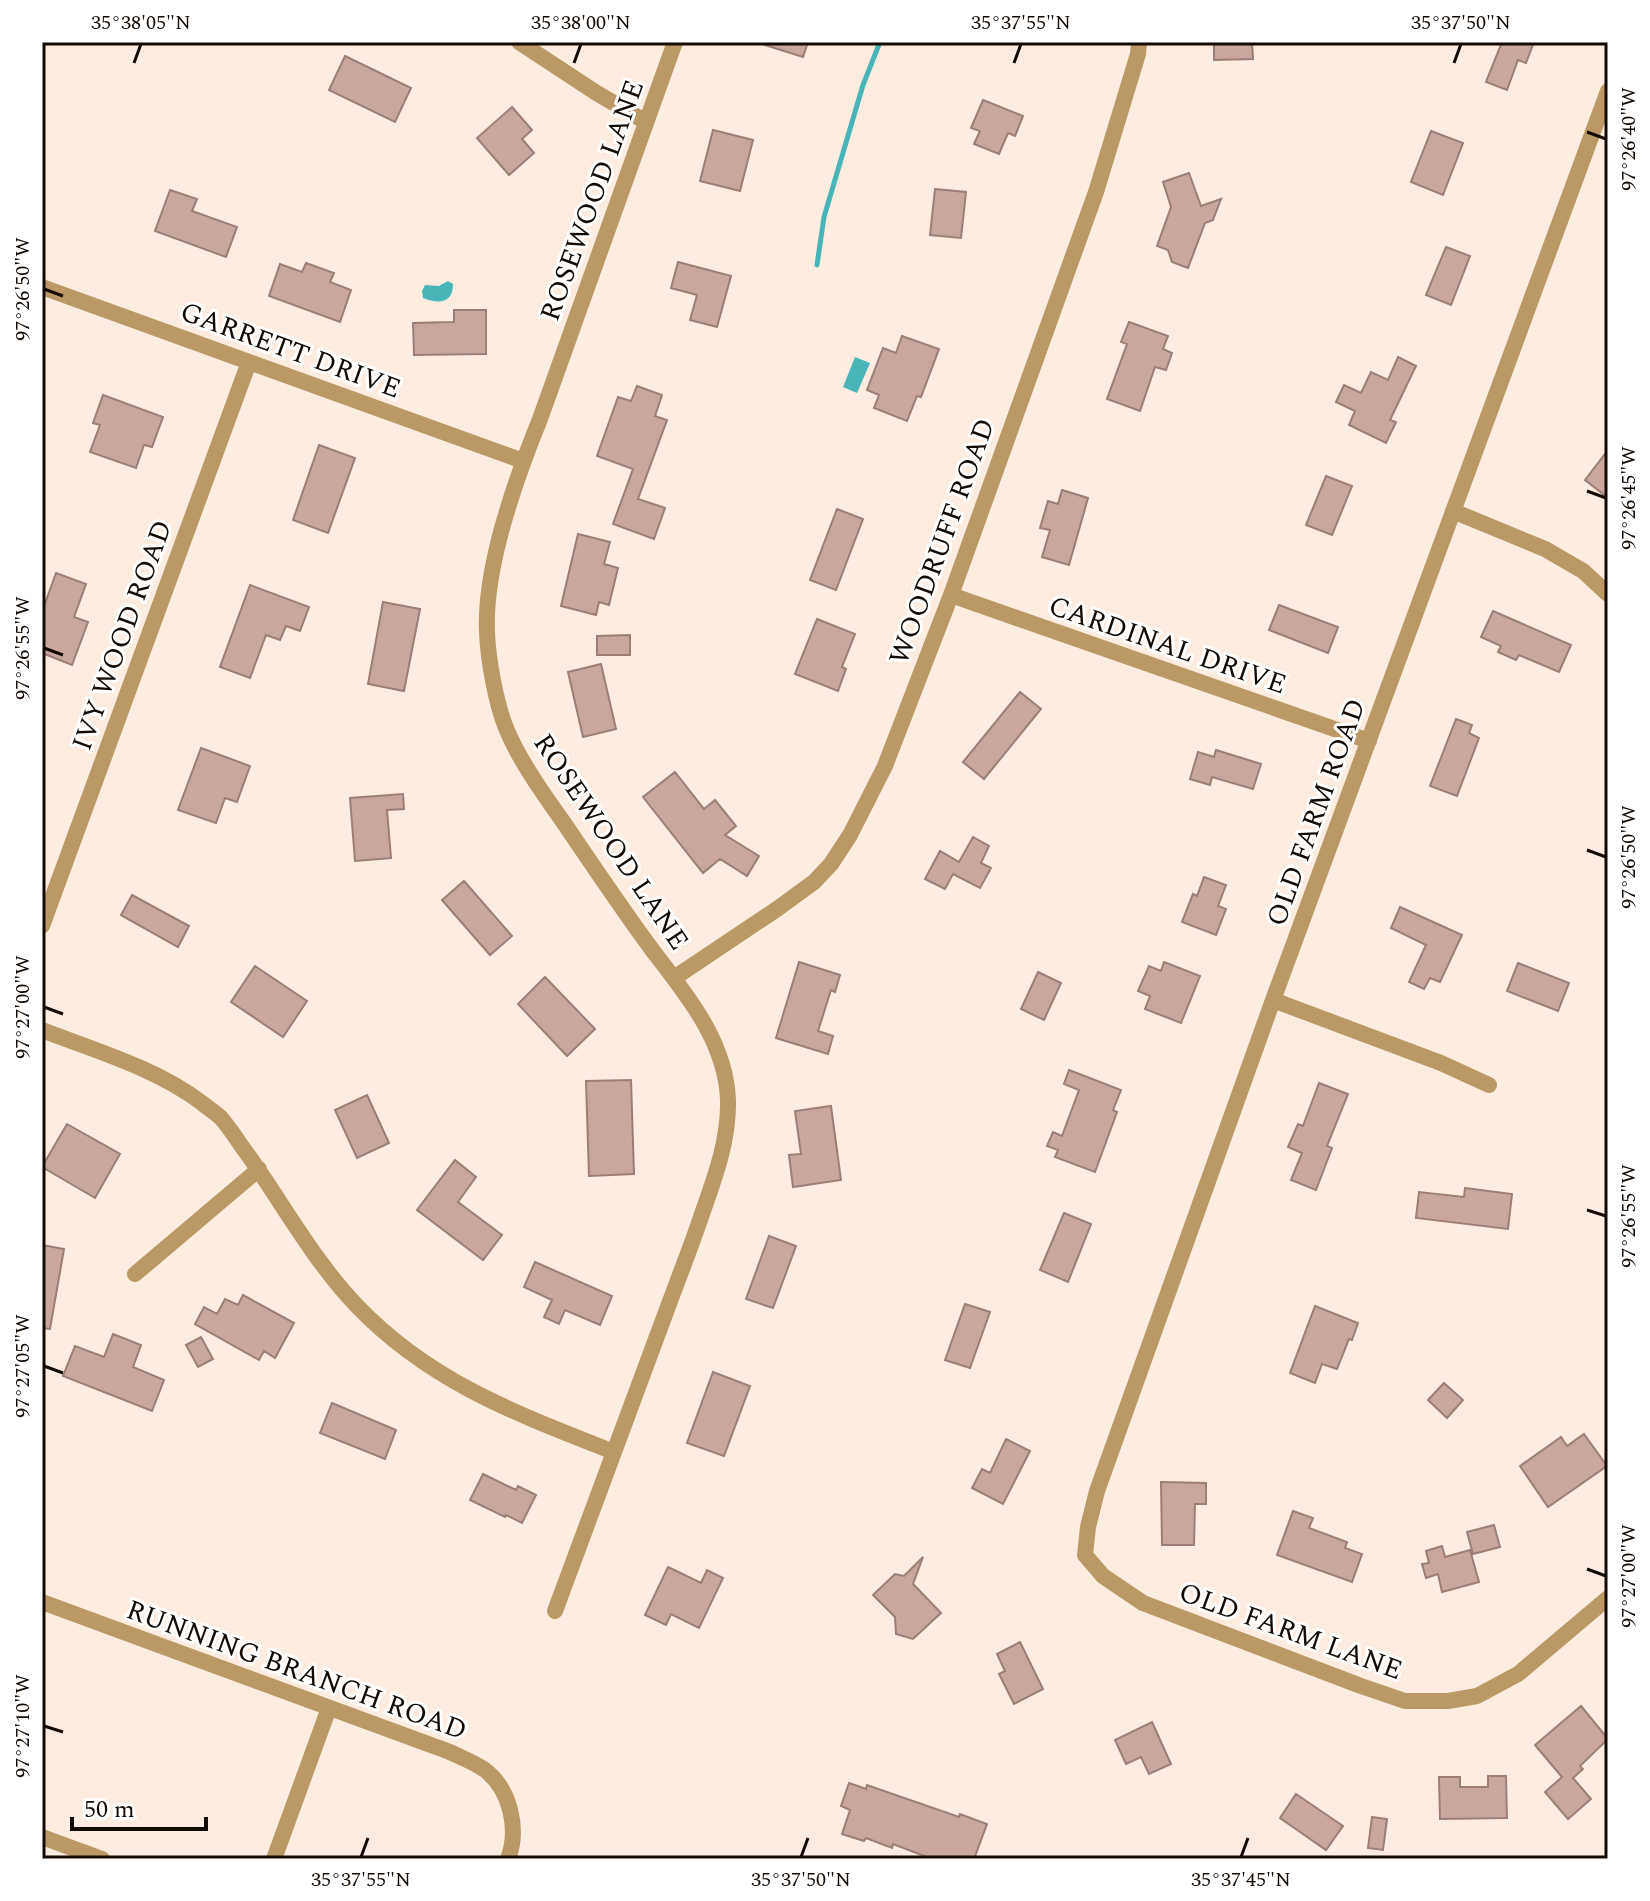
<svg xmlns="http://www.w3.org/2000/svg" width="1650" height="1901" viewBox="0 0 1650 1901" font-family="Spectral,serif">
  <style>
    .water { fill: #48b5b8 }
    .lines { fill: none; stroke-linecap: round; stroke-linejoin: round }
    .stream { stroke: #48b5b8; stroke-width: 5 }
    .building { fill: #c9a79e; stroke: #9d7d74; stroke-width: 2 }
    .minor { stroke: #bc9964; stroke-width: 16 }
    .ticks { fill: none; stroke: #130a04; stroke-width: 3 }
    .labels { text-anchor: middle; stroke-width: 6; stroke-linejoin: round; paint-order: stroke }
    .street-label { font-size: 28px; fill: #130a04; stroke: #fff }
    .neatline { fill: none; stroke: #130a04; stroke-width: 3 }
    .ticks-label { font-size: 20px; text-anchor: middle; fill: #130a04 }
  </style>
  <rect width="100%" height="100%" fill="#feece0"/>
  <!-- water -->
  <path class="water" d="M 448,281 L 453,284 C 453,304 438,304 423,298 L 422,291 L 425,285 L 439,286 Z
    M 855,357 L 870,363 L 857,393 L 843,387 Z"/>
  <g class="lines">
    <!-- stream -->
    <path class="stream" d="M 817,265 L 824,217 L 863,85 L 880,42"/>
  </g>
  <!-- building -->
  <path class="building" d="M 765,42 L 808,42 L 803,57 L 765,45 Z
    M 1214,42 L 1252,42 L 1253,59 L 1214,60 Z
    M 1502,42 L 1534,42 L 1526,63 L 1518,60 L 1507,90 L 1486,82 Z
    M 345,56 L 411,88 L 395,122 L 329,90 Z
    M 983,100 L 1023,116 L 1015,136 L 1008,133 L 999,154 L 974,144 L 980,131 L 971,128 Z
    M 512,107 L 532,130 L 522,139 L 534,153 L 509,175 L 477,138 Z
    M 713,130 L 753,140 L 740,191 L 700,181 Z
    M 1431,131 L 1463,143 L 1443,195 L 1411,182 Z
    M 1189,173 L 1201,206 L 1221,199 L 1213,220 L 1205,223 L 1188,268 L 1172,262 L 1168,250 L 1157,246 L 1171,207 L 1163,182 Z
    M 935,189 L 966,192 L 961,238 L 930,235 Z
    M 170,190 L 197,199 L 192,211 L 237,227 L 226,257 L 155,231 Z
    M 1446,247 L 1470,256 L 1451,305 L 1426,295 Z
    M 678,262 L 731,276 L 717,327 L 690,320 L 697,295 L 671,288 Z
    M 306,263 L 334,273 L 330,282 L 351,290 L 340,322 L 269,296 L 280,264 L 302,272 Z
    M 454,310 L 486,310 L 486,354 L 414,355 L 413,323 L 454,322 Z
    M 1129,322 L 1168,336 L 1163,349 L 1172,353 L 1166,370 L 1155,367 L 1140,411 L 1107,399 L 1127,344 L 1121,342 Z
    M 902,336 L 939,349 L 921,397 L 917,396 L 907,421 L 874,408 L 879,395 L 867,390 L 883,348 L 896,353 Z
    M 1398,357 L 1416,366 L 1390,420 L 1396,422 L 1386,443 L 1349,425 L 1355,411 L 1336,402 L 1344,385 L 1361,393 L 1371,372 L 1388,380 Z
    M 637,386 L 662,395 L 655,416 L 667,420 L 638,499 L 665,508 L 654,539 L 613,524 L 633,469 L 597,456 L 618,397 L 631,401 Z
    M 103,395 L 163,417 L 152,447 L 144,445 L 136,468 L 90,452 L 100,425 L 93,423 Z
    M 319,445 L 355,458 L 328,533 L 293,520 Z
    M 1608,450 L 1608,498 L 1585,480 Z
    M 1326,476 L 1352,486 L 1332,535 L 1306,525 Z
    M 1062,490 L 1088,498 L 1069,565 L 1042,557 L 1050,530 L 1040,528 L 1048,501 L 1058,504 Z
    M 837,509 L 863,519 L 836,590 L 810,580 Z
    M 578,534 L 610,542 L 604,564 L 618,568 L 609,605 L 599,602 L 596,615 L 561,606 Z
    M 56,573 L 86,584 L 74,617 L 88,622 L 72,665 L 42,653 L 42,612 Z
    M 250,585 L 309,607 L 300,631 L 286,626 L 280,640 L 266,635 L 250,678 L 220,667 Z
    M 383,602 L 420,609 L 404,691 L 368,684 Z
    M 1279,605 L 1338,627 L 1328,653 L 1269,630 Z
    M 1493,611 L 1571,645 L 1559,672 L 1519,655 L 1516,660 L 1498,652 L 1501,646 L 1481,637 Z
    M 817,619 L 855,634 L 842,667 L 846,669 L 838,691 L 795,674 Z
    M 630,635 L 630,655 L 597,655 L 597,636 Z
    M 601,664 L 616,729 L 583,737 L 568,672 Z
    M 1020,692 L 1041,709 L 984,779 L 963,762 Z
    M 1456,719 L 1472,725 L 1469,733 L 1479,738 L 1457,796 L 1430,786 Z
    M 201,748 L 250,766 L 237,802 L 225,798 L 216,823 L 178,810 Z
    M 1216,750 L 1261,764 L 1253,789 L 1212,777 L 1210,785 L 1190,779 L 1198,752 L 1214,757 Z
    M 675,772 L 704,809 L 715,800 L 736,826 L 725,835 L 759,856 L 747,876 L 720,859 L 703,873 L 643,797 Z
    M 403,794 L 404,809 L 387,810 L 391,858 L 355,861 L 350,798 Z
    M 973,837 L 989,846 L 981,863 L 991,868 L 980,888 L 953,874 L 945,889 L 925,879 L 940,851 L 959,862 Z
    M 1204,877 L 1226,885 L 1218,906 L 1226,909 L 1216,935 L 1182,922 L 1193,894 L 1197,896 Z
    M 464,881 L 512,936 L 490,955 L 442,900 Z
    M 132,895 L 189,926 L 178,947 L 121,915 Z
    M 1400,907 L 1462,935 L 1440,982 L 1430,978 L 1424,989 L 1409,982 L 1426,945 L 1391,928 Z
    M 799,962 L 840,975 L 835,992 L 831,990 L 818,1031 L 833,1036 L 828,1054 L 776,1038 Z
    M 1164,962 L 1200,976 L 1181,1023 L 1145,1009 L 1150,996 L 1138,991 L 1149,966 L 1161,971 Z
    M 1518,963 L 1569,983 L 1558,1011 L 1507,991 Z
    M 255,966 L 307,1001 L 283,1037 L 231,1002 Z
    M 1038,972 L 1061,983 L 1044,1020 L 1021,1009 Z
    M 545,977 L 595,1029 L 567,1056 L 518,1004 Z
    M 1069,1070 L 1121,1090 L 1113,1110 L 1117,1112 L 1095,1172 L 1055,1157 L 1058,1150 L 1047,1146 L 1053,1132 L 1062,1136 L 1079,1090 L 1064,1084 Z
    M 631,1080 L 634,1174 L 589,1176 L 586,1081 Z
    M 1319,1083 L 1348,1094 L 1327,1146 L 1332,1148 L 1316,1190 L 1291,1180 L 1302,1153 L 1288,1147 L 1298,1124 L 1303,1126 Z
    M 367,1095 L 389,1143 L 357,1158 L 335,1110 Z
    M 831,1106 L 841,1180 L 793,1187 L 789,1155 L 801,1154 L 795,1111 Z
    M 67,1124 L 120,1154 L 95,1198 L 42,1167 Z
    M 455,1160 L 476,1177 L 458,1202 L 502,1235 L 483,1260 L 417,1210 Z
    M 1465,1188 L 1512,1194 L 1508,1229 L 1416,1218 L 1419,1192 L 1464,1197 Z
    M 1064,1213 L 1091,1224 L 1068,1282 L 1040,1270 Z
    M 769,1236 L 796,1246 L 773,1308 L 746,1299 Z
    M 42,1245 L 64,1249 L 50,1329 L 42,1328 Z
    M 535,1262 L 612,1296 L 600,1325 L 565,1310 L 559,1324 L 544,1317 L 552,1300 L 524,1287 Z
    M 243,1295 L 294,1323 L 275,1358 L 264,1351 L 259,1360 L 195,1324 L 204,1307 L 217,1314 L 225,1299 L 238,1305 Z
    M 965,1304 L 990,1312 L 970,1368 L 945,1360 Z
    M 1315,1306 L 1358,1323 L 1352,1340 L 1349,1339 L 1337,1369 L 1322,1364 L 1315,1383 L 1290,1373 Z
    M 113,1334 L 141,1345 L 133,1367 L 164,1380 L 152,1411 L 63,1376 L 75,1346 L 104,1357 Z
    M 201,1337 L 213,1359 L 198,1367 L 186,1345 Z
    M 713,1372 L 750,1386 L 724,1456 L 687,1443 Z
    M 1444,1383 L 1463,1400 L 1447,1418 L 1428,1400 Z
    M 332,1403 L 396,1430 L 385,1459 L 320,1433 Z
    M 1584,1434 L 1607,1466 L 1548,1507 L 1520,1466 L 1561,1437 L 1567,1446 Z
    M 1006,1439 L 1030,1451 L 1003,1504 L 972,1488 L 982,1469 L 990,1473 Z
    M 483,1474 L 516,1490 L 518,1486 L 536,1495 L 522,1523 L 506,1515 L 505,1517 L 470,1500 Z
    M 1161,1482 L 1206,1483 L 1206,1504 L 1195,1504 L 1194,1545 L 1162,1545 Z
    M 1293,1511 L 1313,1518 L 1309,1528 L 1347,1542 L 1345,1548 L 1362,1554 L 1352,1582 L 1277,1555 Z
    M 1494,1525 L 1500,1547 L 1473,1554 L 1467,1532 Z
    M 1442,1546 L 1445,1557 L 1470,1550 L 1479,1582 L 1442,1592 L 1438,1574 L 1426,1578 L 1422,1564 L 1429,1563 L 1426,1551 Z
    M 923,1557 L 913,1584 L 941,1613 L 913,1639 L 896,1634 L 895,1617 L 873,1595 L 895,1574 L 904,1576 Z
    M 668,1567 L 701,1583 L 707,1570 L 723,1578 L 699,1628 L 671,1614 L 666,1625 L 645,1615 Z
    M 1020,1642 L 1043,1689 L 1014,1704 L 999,1674 L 1005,1671 L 997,1654 Z
    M 1581,1706 L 1608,1739 L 1580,1766 L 1583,1769 L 1573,1778 L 1591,1799 L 1568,1819 L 1545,1792 L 1562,1777 L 1535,1745 Z
    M 1152,1722 L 1171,1764 L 1149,1774 L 1141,1757 L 1126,1764 L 1115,1740 Z
    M 1488,1776 L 1506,1776 L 1507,1818 L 1440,1819 L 1439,1777 L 1460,1777 L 1460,1787 L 1488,1787 Z
    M 849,1783 L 866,1789 L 867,1785 L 959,1817 L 960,1814 L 987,1824 L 974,1859 L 932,1859 L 893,1844 L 892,1848 L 866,1838 L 864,1841 L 842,1834 L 850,1810 L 841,1806 Z
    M 1296,1794 L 1343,1826 L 1326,1850 L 1280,1818 Z
    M 1372,1817 L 1387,1819 L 1383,1850 L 1368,1848 Z"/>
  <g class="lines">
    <!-- minor -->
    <path class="minor" d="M 519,42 L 595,92 L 646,122
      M 1608,91 L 1273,1000 L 1097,1491 L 1088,1527 L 1085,1555 L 1103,1576 L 1143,1603 L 1361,1686 L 1405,1701 L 1448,1701 L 1477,1696 L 1518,1674 L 1608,1598
      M 42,287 L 523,461
      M 1453,511 L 1545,549 L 1583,571 L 1608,594
      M 951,595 L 1369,741
      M 42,926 L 249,362
      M 674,978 L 777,909 L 814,882 L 831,864 L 850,835 L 885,766 L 951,595 L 1096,192 L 1138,54 L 1139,42
      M 1273,1000 L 1441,1063 L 1489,1085
      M 42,1030 C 96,1051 156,1068 202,1103 C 208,1108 216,1113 221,1118 C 229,1127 236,1138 243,1148 C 281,1200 312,1259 357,1306 C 431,1383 518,1414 614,1452
      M 135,1274 L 259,1169
      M 42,1602 L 450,1752 C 462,1758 474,1762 485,1770 C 511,1790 519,1830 508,1859
      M 555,1611 C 592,1512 629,1412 666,1312 C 678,1279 691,1247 702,1214 C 715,1177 729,1140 728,1100 C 726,1042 687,995 653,951 C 622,909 593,866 564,823 C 544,795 519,760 506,728 C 496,703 488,660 487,632 C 484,568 516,478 540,419 L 675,42
      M 42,1837 L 102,1859
      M 274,1859 L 329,1708"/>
  </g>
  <!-- ticks -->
  <path class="ticks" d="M 134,63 L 141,44M 574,63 L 581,44M 1014,63 L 1021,44M 1454,63 L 1461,44M 1587,132 L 1606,139M 44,289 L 63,296M 1587,491 L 1606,498M 44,648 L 63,655M 1587,850 L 1606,857M 44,1007 L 63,1014M 1587,1210 L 1606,1216M 44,1366 L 63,1373M 1587,1569 L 1606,1576M 44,1726 L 63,1732M 361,1857 L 368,1838M 801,1857 L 808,1838M 1241,1857 L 1248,1838"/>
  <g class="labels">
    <!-- street labels -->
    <g class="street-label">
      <text transform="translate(591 200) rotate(-70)" y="10">ROSEWOOD LANE</text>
      <text transform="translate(291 349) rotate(20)" y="10">GARRETT DRIVE</text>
      <text transform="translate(941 541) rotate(-70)" y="10">WOODRUFF ROAD</text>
      <text transform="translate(121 635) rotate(-70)" y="10">IVY WOOD ROAD</text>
      <text transform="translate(1168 644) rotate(19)" y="10">CARDINAL DRIVE</text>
      <text transform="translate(1315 812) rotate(-70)" y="10">OLD FARM ROAD</text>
      <text transform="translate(612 841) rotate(56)" y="10">ROSEWOOD LANE</text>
      <text transform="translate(1291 1630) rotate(20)" y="10">OLD FARM LANE</text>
      <text transform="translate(297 1669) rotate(20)" y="10">RUNNING BRANCH ROAD</text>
    </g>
  </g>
  <!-- border -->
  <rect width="1650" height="1901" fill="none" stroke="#ffffff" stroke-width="88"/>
  <!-- scale -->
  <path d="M72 1817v12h134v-12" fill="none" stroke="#130a04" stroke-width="4"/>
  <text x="84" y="1817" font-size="24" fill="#130a04" stroke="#ffffff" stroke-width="6" paint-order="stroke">50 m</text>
  <rect x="44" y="44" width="1562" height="1813" class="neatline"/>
  <g class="ticks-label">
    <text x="141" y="29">35°38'05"N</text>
    <text x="581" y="29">35°38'00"N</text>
    <text x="1021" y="29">35°37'55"N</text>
    <text x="1461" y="29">35°37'50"N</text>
    <text transform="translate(1628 139) rotate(-90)" y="7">97°26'40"W</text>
    <text transform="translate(22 289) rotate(-90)" y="7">97°26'50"W</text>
    <text transform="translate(1628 498) rotate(-90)" y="7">97°26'45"W</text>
    <text transform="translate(22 648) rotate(-90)" y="7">97°26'55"W</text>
    <text transform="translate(1628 857) rotate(-90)" y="7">97°26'50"W</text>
    <text transform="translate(22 1007) rotate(-90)" y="7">97°27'00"W</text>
    <text transform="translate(1628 1216) rotate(-90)" y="7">97°26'55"W</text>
    <text transform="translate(22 1366) rotate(-90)" y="7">97°27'05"W</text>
    <text transform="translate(1628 1576) rotate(-90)" y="7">97°27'00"W</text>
    <text transform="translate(22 1726) rotate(-90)" y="7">97°27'10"W</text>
    <text x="361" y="1886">35°37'55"N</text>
    <text x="801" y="1886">35°37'50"N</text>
    <text x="1241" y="1886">35°37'45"N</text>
  </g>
</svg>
